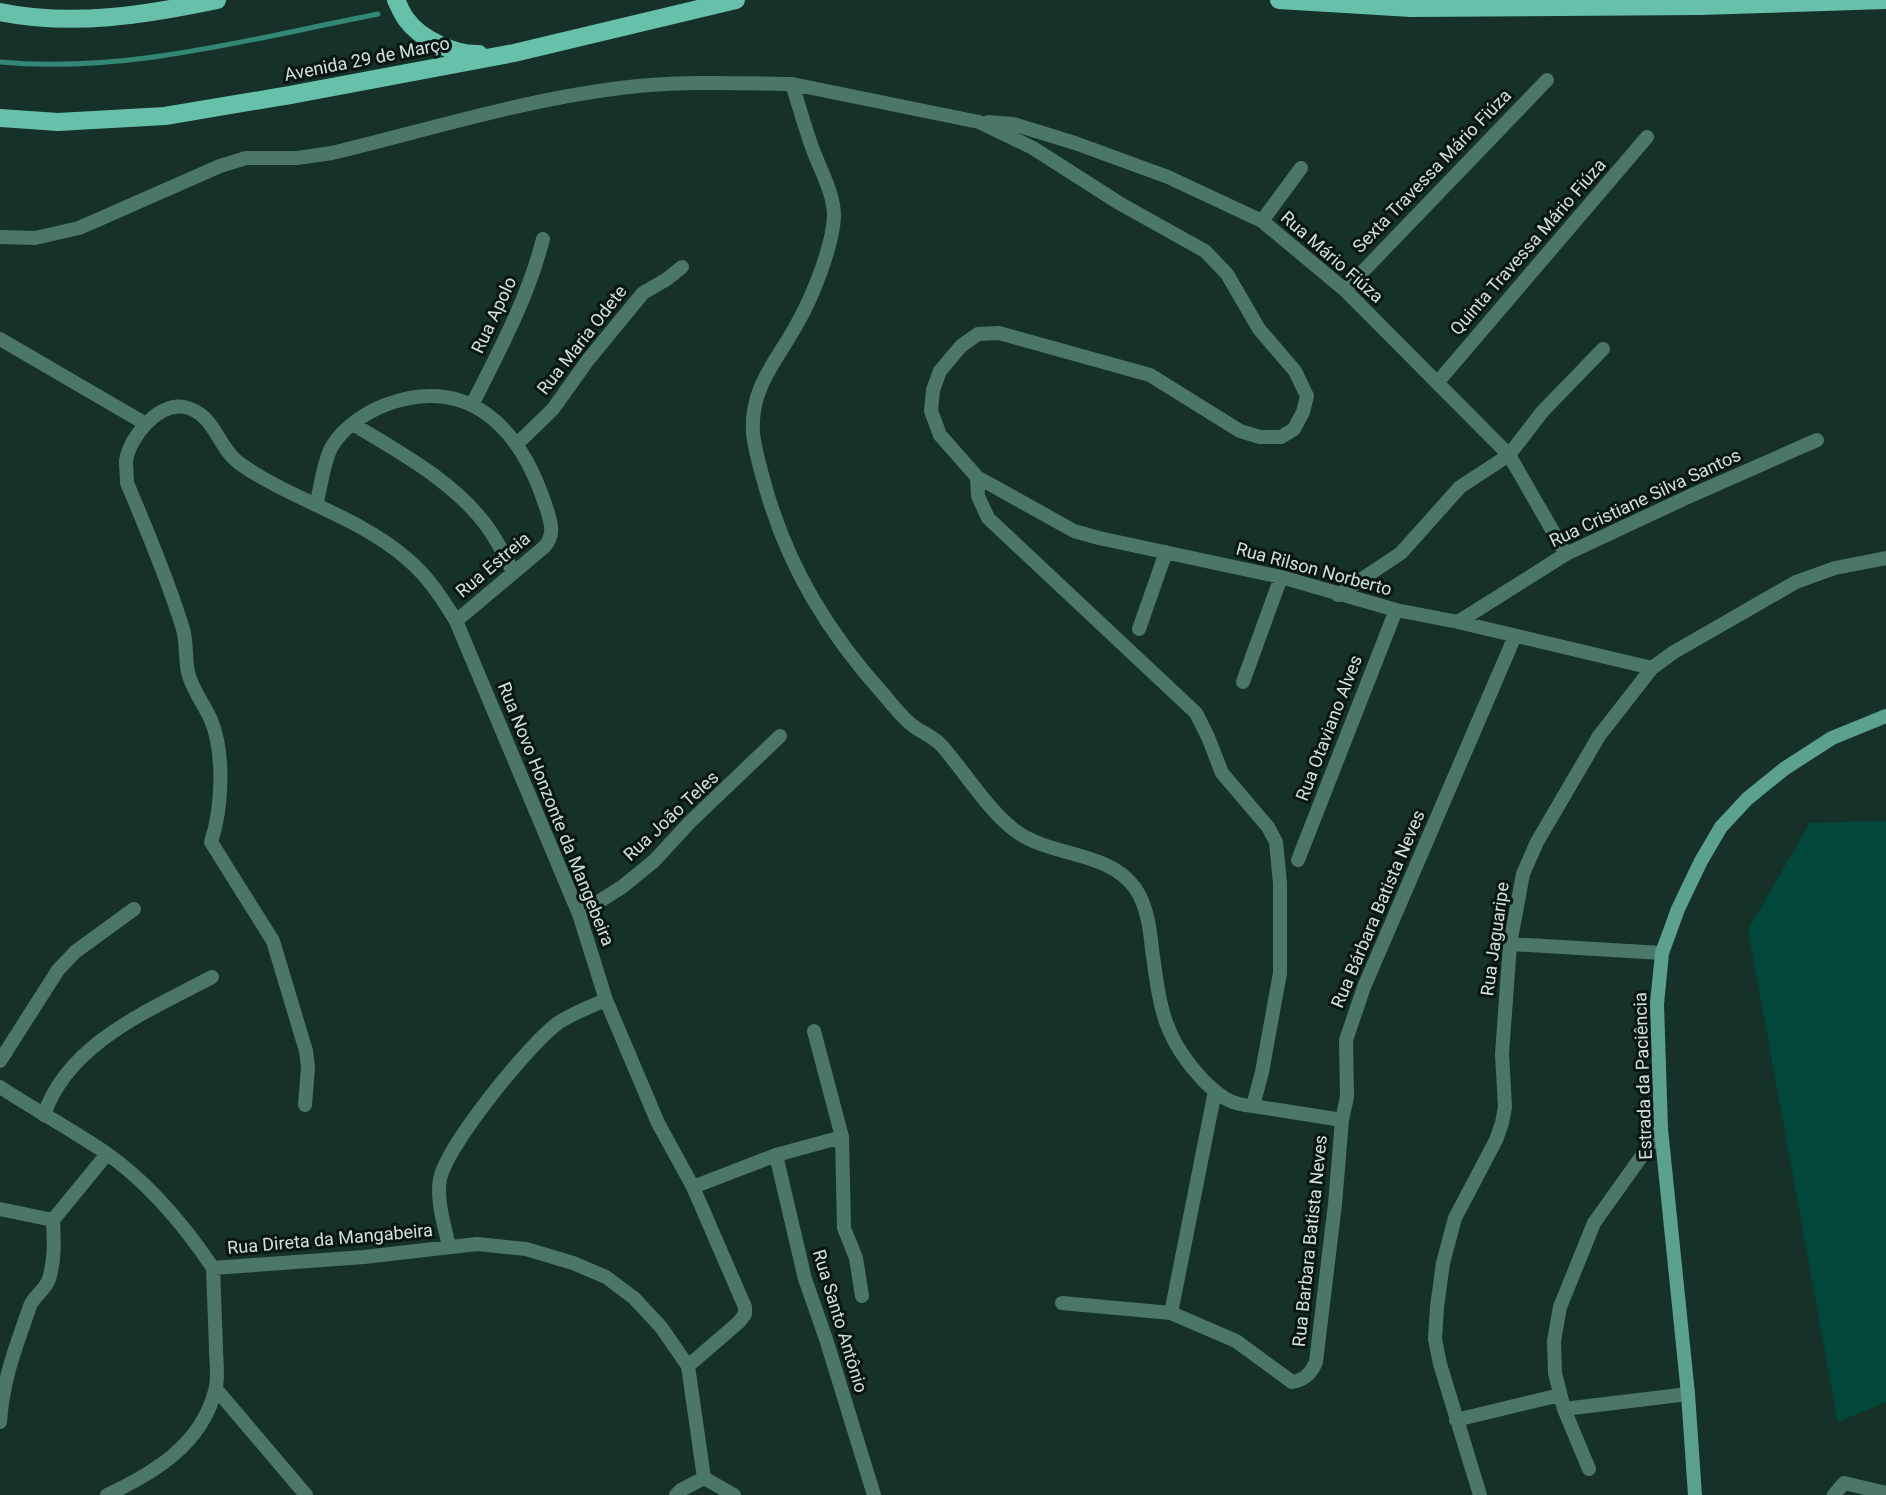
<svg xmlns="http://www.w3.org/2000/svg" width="1886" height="1495" viewBox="0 0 1886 1495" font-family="Roboto,sans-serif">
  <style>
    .green { fill: #01483b }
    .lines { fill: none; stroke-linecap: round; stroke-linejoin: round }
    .stream { stroke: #328875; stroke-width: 5 }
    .minor { stroke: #4d766a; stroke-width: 14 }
    .secondary { stroke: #5ca08e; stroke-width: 14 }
    .primary { stroke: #67c1aa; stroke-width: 18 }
    .labels { text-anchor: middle; stroke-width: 6; stroke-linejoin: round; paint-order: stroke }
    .street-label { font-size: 18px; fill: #d0e0db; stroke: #0a1613 }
  </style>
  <rect width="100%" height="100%" fill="#15312a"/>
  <!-- green -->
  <path class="green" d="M 1886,821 L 1886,1402 L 1838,1422 L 1748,929 L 1810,823 Z"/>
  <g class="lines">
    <!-- stream -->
    <path class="stream" d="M 0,62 C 127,74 254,38 378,14"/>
    <!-- minor -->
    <path class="minor" d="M 988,122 L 1013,124 L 1075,143 L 1168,177 L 1262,221 L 1345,290 L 1509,455 L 1566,554
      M 1262,221 L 1301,168
      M 0,237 L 35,238 L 79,228 L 220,166 L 246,158 L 297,158 L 332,153 C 427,130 523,100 620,88 C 677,81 734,83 792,84 C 799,106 805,128 813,150 C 821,171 834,194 834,216 C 833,246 812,298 797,324 C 777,361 750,387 753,433 C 755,452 761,471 766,489 C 789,569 829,634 885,696 C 894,707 904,720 916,728 C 925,734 935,738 942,746 C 965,772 988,811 1017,832 C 1052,857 1109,851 1135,888 C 1147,905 1150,929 1152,949 C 1160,1006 1162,1037 1204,1081 C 1219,1096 1231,1105 1253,1106 L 1262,1072 L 1280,973 L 1280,883 L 1276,842 L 1268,827 L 1222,773 L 1208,737 L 1196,713 L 988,518 L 978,496 L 977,477 L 940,435 L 931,411 L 933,390 L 940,371 L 961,346 L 978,334 L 999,333 L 1150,375 L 1240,431 L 1260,437 L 1281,437 L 1294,429 L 1303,412 L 1307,396 L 1295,371 L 1259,329 L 1227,274 L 1205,251 L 1119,203 L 1033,148 L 979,122 L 792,84
      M 1345,290 L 1547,80
      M 0,339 L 146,424
      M 1437,383 L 1647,137
      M 472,405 C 499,351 528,298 543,239
      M 353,424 C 400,453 452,480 486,525 C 497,540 505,556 513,572
      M 517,444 L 553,409 L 588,360 L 643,293 L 667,279 L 682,267
      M 977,477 L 1074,531 L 1099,538 L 1281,577 L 1396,610 L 1458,622 L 1652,668
      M 316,505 C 321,487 323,464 331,448 C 342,428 365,413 385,405 C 469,374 520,428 545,504 C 550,519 557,535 543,548 L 456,621
      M 1338,595 L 1401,553 L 1460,487 L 1509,455 L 1542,412 L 1603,349
      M 1458,622 L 1566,554 L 1690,496 L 1817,440
      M 1139,629 L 1166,552
      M 1243,682 L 1281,577
      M 1298,860 L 1396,610
      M 579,914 L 622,887 L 654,861 L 690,822 L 780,736
      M 1510,944 L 1662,953
      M 814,1031 L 842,1137 L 844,1228 L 856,1258 L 862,1296
      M 0,1061 L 58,970 L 75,952 L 134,909
      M 0,1087 C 35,1110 72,1130 106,1153 C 149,1183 184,1225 213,1268 L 364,1257 L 477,1244 L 526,1249 L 573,1263 L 606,1277 L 634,1298 L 661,1327 L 688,1366 L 704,1478 L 681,1490 L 676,1495
      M 305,1105 L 308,1067 L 306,1051 L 273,941 L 211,842 C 222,809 225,754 211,720 C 204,704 192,690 188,672 C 185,658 187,643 183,629 C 168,580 147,530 127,483 C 127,476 126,468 126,461 C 129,438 158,402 184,407 C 215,413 217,447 239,463 C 291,500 358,516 406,558 C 427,575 442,598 456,621 L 579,914 L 606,1000 L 658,1123 L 693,1187 L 745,1307 L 745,1314 L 739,1322 L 688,1366
      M 1253,1106 L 1342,1120 L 1347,1097 L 1346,1040 L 1364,987 L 1515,636
      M 44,1115 C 68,1043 150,1010 212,977
      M 776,1155 L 805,1279 L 826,1339 L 874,1495
      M 693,1187 L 776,1155 L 842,1137
      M 0,1209 L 53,1220
      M 449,1247 C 445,1227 436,1200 440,1179 C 447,1145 529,1044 558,1023 C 573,1013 589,1007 606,1000
      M 1062,1303 L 1171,1313 L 1236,1341 L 1292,1382 C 1305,1380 1311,1373 1316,1362 L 1335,1204 L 1342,1120
      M 1171,1313 L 1215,1091
      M 216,1389 L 306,1495
      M 1564,1409 L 1688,1394
      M 1456,1420 L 1560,1395
      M 0,1422 C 3,1378 16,1347 30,1306 C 34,1295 45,1291 49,1279 C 55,1260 54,1240 53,1220 L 107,1154
      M 1589,1469 L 1564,1409 L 1555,1373 L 1554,1341 L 1560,1307 L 1594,1223 L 1661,1129
      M 704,1478 L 734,1495
      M 107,1495 C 154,1473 201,1445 215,1391 C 219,1378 216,1362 216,1348 C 215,1322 214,1295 213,1268
      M 1480,1495 L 1440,1364 L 1435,1339 L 1437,1307 L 1443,1263 L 1455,1218 L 1496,1140 L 1502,1123 L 1505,1107 L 1502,1054 L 1510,944 L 1523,874 L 1537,842 L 1599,736 L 1652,668 L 1674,652 L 1796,582 L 1835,568 L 1886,558
      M 1834,1495 L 1844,1483 L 1886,1493"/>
    <!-- secondary -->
    <path class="secondary" d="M 1695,1495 L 1688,1394 L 1661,1129 L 1657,1004 L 1662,953 L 1678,909 L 1701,861 L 1721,827 L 1747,799 L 1784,769 L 1832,738 L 1886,716"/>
    <!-- primary -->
    <path class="primary" d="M 396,0 C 399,6 402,14 406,19 C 420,39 455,55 479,54
      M 1279,0 L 1411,8 L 1700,6 L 1886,0
      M 0,12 C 72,27 146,15 217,0
      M 0,118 L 58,122 L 165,116 L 290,95 L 514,53 L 736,0"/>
  </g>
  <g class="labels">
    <!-- street labels -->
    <g class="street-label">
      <text transform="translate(367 59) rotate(-11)" y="6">Avenida 29 de Março</text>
      <text transform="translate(1432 171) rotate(-46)" y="6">Sexta Travessa Mário Fiúza</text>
      <text transform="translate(1528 247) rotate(-49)" y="6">Quinta Travessa Mário Fiúza</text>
      <text transform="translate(1332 257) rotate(41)" y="6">Rua Mário Fiúza</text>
      <text transform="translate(494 315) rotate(-65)" y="6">Rua Apolo</text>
      <text transform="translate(582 340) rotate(-52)" y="6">Rua Maria Odete</text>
      <text transform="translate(1645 498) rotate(-25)" y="6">Rua Cristiane Silva Santos</text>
      <text transform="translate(493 565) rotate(-40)" y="6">Rua Estreia</text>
      <text transform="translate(1314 569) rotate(15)" y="6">Rua Rilson Norberto</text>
      <text transform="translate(1329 728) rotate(-69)" y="6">Rua Otaviano Alves</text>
      <text transform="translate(556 814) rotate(68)" y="6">Rua Novo Honzonte da Mangebeira</text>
      <text transform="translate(671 816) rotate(-43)" y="6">Rua João Teles</text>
      <text transform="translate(1378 909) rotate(-67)" y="6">Rua Bárbara Batista Neves</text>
      <text transform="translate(1495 939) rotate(-82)" y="6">Rua Jaguaripe</text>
      <text transform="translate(1643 1076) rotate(-92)" y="6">Estrada da Paciência</text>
      <text transform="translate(330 1239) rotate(-5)" y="6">Rua Direta da Mangabeira</text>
      <text transform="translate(1310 1241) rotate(-84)" y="6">Rua Barbara Batista Neves</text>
      <text transform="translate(840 1321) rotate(73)" y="6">Rua Santo Antônio</text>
    </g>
  </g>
</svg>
